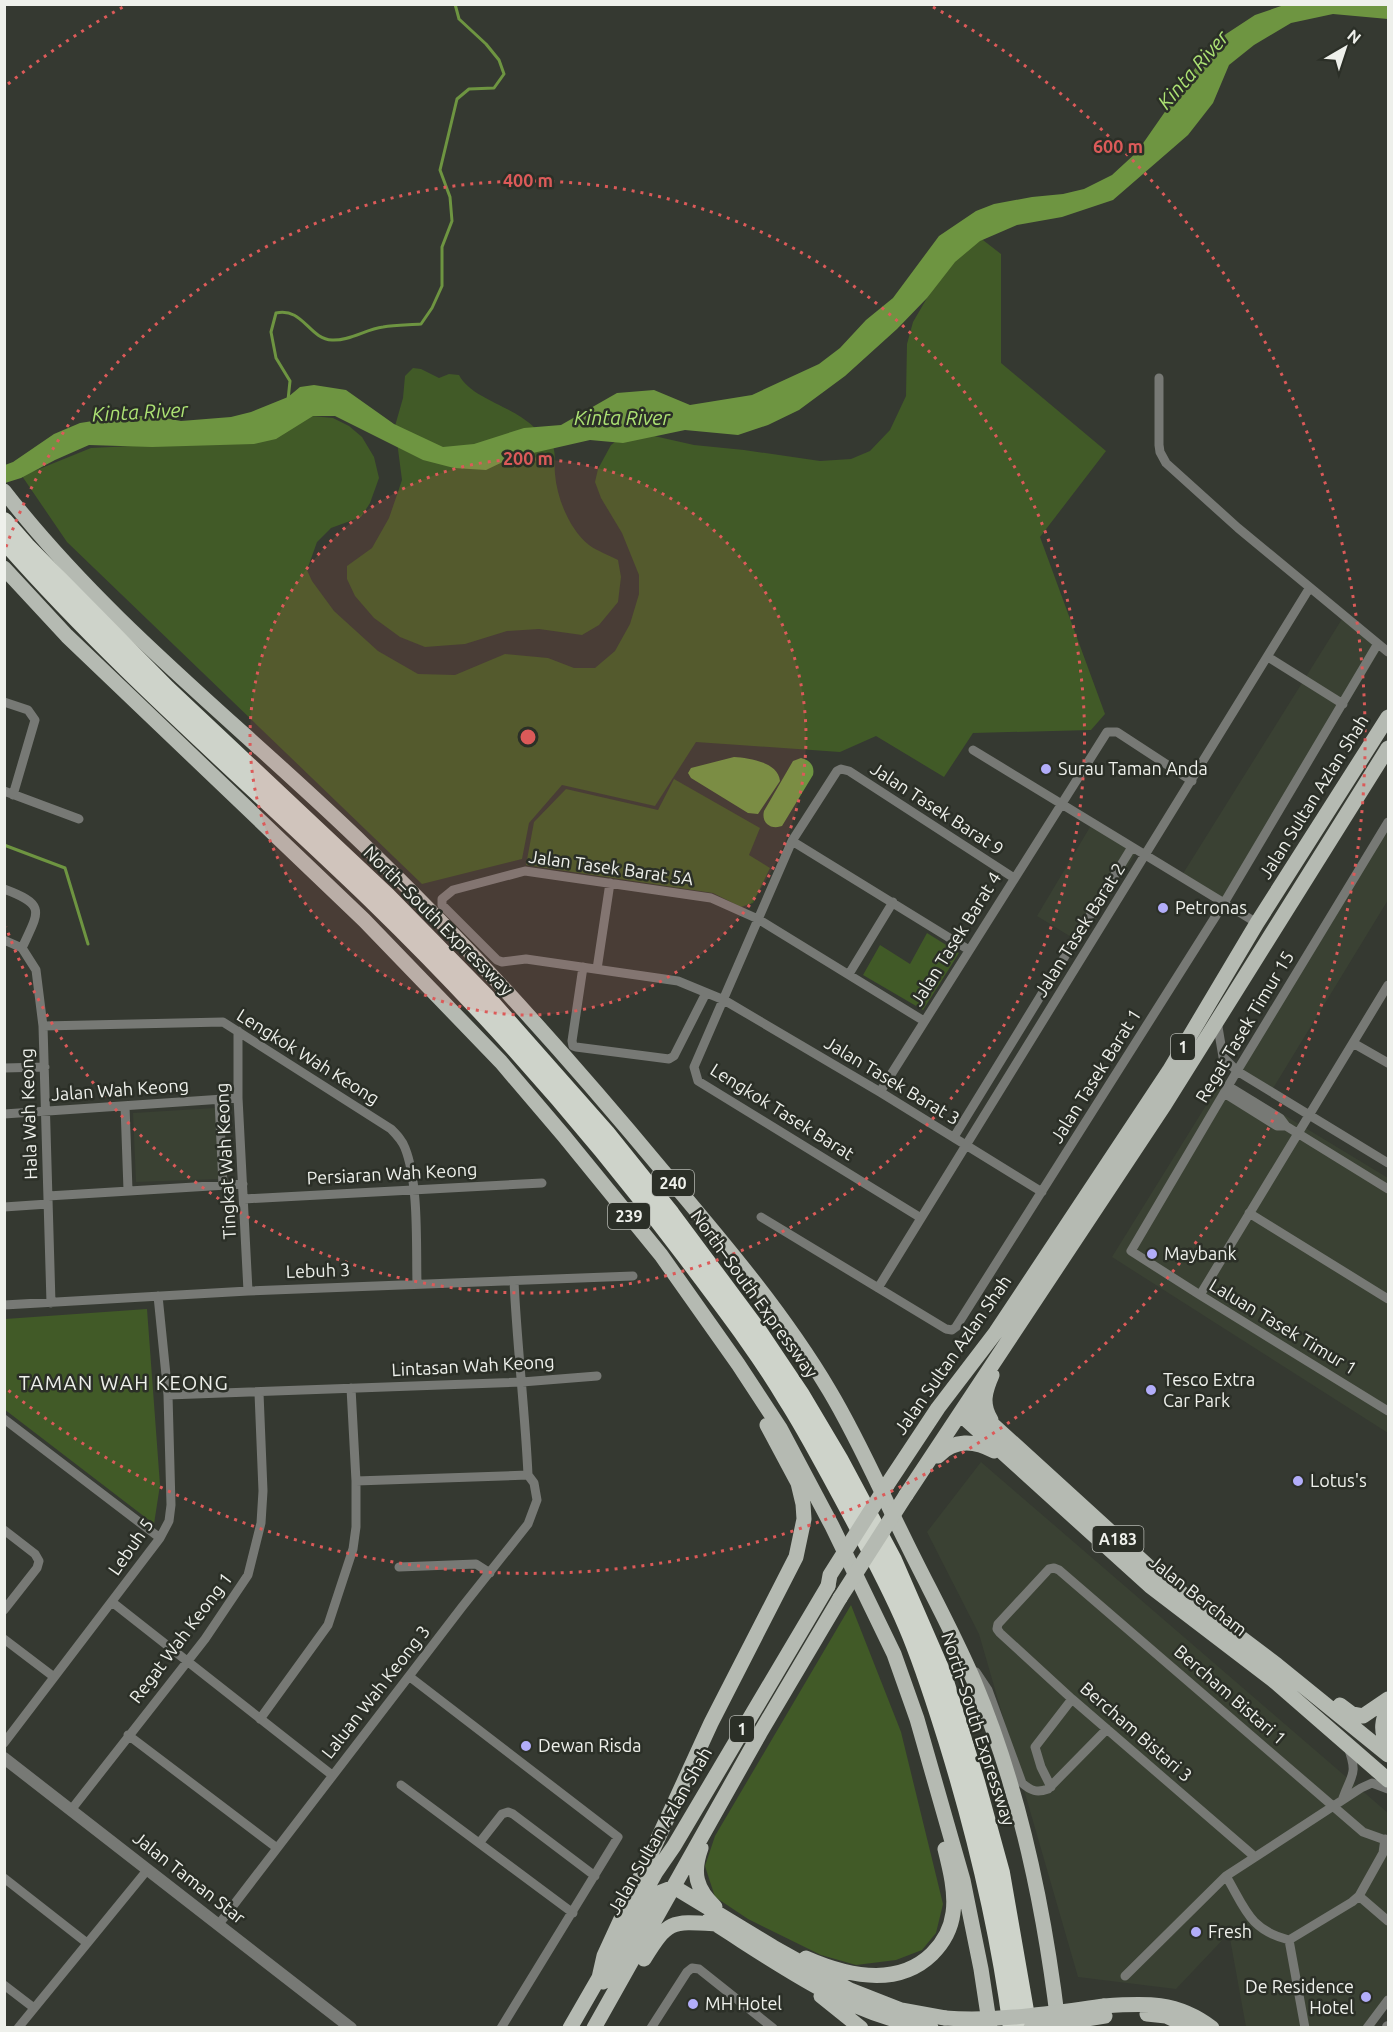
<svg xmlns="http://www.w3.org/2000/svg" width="1393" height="2032" viewBox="0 0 1393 2032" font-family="Ubuntu,sans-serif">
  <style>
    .built { fill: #3a4133 }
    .green { fill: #415a27 }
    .water { fill: #6e9541 }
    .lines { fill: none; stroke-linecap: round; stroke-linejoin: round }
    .stream { stroke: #6e9541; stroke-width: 3 }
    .minor { stroke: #777975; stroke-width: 9 }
    .tertiary { stroke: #777975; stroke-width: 12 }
    .primary { stroke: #b5bab2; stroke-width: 15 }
    .motorway { stroke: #ced3ca; stroke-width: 18 }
    .primary-bridge { stroke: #b5bab2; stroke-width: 15 }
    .ring { fill: none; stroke: #dc5a59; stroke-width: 3; stroke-dasharray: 3 6 }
    .poi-dot { fill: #b2adf9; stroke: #2b2f27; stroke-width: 2 }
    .labels { text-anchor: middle; stroke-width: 5; stroke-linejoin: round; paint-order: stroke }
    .shield { fill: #2b2f27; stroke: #b4b6b0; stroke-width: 1.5 }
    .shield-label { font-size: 16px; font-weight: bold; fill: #eef0eb }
    .poi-label { font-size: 18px; fill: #eef0eb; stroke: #2b2f27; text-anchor: start }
    .street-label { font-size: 18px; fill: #eef0eb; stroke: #2b2f27 }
    .water-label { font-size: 20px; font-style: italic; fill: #ade374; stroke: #2b2f27 }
    .neighbourhood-label { font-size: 20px; letter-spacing: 1.5px; fill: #eef0eb; stroke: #2b2f27 }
    .centre { fill: #dc5a59; stroke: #2b2f27; stroke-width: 3 }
    .ring-label { font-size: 18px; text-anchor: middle; font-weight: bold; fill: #dc5a59; stroke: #2b2f27; stroke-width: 5; stroke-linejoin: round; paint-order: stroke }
  </style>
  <rect width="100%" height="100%" fill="#353931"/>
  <!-- built -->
  <path class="built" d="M 1342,619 L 1380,650 L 1224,908 L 1179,880 Z
    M 1388,819 L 1388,900 L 1269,1095 L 1235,1073 Z
    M 1093,822 L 1137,851 L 1081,943 L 1037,916 Z
    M 1223,1078 L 1388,1178 L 1388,1433 L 1112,1257 Z
    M 215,1108 L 220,1179 L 136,1182 L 133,1113 Z
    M 981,1462 L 1388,1813 L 1388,2007 L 1374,2027 L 1246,2027 L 1229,1933 L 1176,1989 L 1078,1977 L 979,1634 L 927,1532 Z"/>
  <!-- green -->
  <path class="green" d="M 979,237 L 1001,254 L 1001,363 L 1106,451 L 1040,537 L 1105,714 L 1091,730 L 973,733 L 944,777 L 876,736 L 840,752 L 696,742 L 655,806 L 562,785 L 529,823 L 522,859 L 422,884 L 67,542 L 22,476 L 91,448 L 153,445 L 312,416 L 333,418 L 349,426 L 362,437 L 374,457 L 379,478 L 370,503 L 361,517 L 331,528 L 317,542 L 307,570 L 312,581 L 334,611 L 378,651 L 418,674 L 455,675 L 505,654 L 548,658 L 574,668 L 595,668 L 615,651 L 630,624 L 639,594 L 639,575 L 622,533 L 601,498 L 595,482 L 598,469 L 611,445 L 620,438 L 654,436 L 694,445 L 744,450 L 820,461 L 851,459 L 870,451 L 890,430 L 906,396 L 907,344 L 913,322 L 951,257 Z
    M 413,368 L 421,369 L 439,378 L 449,374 L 459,375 C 469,395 504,405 521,417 C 533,425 543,435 553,446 C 556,455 554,464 555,474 C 557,498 569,529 589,545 C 597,551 609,555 618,560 L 621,577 L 618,602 L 599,625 L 582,635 L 539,629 L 507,631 L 465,644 L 425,647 L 400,637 L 374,618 L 355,596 L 347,579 L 347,566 L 372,548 L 389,518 L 402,480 L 395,426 L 403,398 L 405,376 Z
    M 674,779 L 760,828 L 749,855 L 770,868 L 753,903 L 741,907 L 713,893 L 526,865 L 534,822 L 566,789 L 658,810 Z
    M 927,933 L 959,953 L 923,1010 L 863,975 L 880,945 L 910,964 Z
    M 147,1309 L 160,1485 L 154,1524 L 4,1409 L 5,1319 Z
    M 851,1605 L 901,1732 L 943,1904 L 936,1933 L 922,1950 L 896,1960 L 856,1965 L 821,1955 L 748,1919 L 715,1897 L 705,1866 L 715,1836 Z"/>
  <!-- water -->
  <path class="water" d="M 1287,4 L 1388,5 L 1388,19 L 1333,14 L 1291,23 L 1254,45 L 1229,65 L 1213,103 L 1188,135 L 1113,200 L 1062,217 L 1017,225 L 980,241 L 955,262 L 927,298 L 897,329 L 845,376 L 799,410 L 768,425 L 738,435 L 685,430 L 623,443 L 590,440 L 511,458 L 486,470 L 454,468 L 423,460 L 335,416 L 313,416 L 276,439 L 254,444 L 152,447 L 89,445 L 55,460 L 21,478 L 5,483 L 5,465 L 13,462 L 54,434 L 80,423 L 125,416 L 154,416 L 181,421 L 231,417 L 251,412 L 288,397 L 300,387 L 314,385 L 346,390 L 394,424 L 443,447 L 474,444 L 524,428 L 561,425 L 617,393 L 654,390 L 690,405 L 752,395 L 819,364 L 840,348 L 866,320 L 893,298 L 939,236 L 976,211 L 994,204 L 1032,197 L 1063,194 L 1084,189 L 1112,175 L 1137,152 L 1203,57 L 1226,34 L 1255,15 Z
    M 734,757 C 749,758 778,762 780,781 L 758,814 L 748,813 L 691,778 L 688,773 L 691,768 Z
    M 801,758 C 810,760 815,766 813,775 L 782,826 C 771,830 761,823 764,811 L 793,761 Z"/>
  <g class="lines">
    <!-- stream -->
    <path class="stream" d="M 288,400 L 290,381 L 276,358 L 271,332 L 276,313 C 303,307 309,339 332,340 C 350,341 366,329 383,327 C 395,325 408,325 421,324 L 432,308 L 442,286 L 442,247 L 452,221 L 450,197 L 440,170 L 457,99 L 469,89 L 494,88 L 504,74 L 499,60 L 486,44 L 459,19 L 455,4
      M 4,845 L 65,868 L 88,944"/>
    <!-- minor -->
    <path class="minor" d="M 1159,378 L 1159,445 L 1160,452 L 1166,463 L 1238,528 L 1388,652
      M 1268,657 L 1343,704
      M 4,702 L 28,710 L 35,720 L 13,795
      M 973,750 L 1257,923
      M 4,791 L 79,819
      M 1388,822 L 1237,1071 L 1131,1251 L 1200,1295 L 1388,1411
      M 792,841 L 969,950
      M 4,889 C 47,905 39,911 22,948
      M 4,940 L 22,948 L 36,970 L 43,1026 L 51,1303
      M 583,967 L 572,1041 L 573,1046 L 576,1047 L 669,1059 L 674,1056 L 706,993
      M 597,969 L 610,883
      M 849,974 L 893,902
      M 924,1021 L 758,919 L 711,898 L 525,871 L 453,890 L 442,899 L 442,905 L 497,960 L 502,962 L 526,959 L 678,981 L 724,1000 L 880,1092 L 1042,1192
      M 1217,1021 L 1223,1057 L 1237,1071 L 1388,1163
      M 43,1026 L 223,1022 L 391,1129 C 397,1135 402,1140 405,1148 C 419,1183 416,1246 417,1284
      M 238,1031 L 238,1098 L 248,1291
      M 1353,1043 L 1388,1063
      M 4,1068 L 45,1067
      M 1228,1086 L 1280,1118 L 1286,1126 L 1388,1189
      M 880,1092 L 1107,732 L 1117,732 L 1192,781
      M 1224,1093 L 1277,1126 L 1286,1126
      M 219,1100 L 223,1185
      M 125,1106 L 128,1190
      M 4,1114 L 238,1098
      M 954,1137 L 1132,847
      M 48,1196 L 243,1184
      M 244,1199 L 542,1183
      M 4,1207 L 48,1204
      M 1249,1213 L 1388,1299
      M 761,1217 L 946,1329 L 952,1330 L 956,1327 L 1224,903 L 1377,645
      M 921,1218 L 698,1081 L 694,1067 L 792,841 L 837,771 L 841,769 L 849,771 L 1014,878
      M 514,1281 C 517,1346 525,1410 528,1475
      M 878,1288 L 1307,592 L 1311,589
      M 1200,1295 L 1388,985
      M 4,1305 L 248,1291 L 633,1276
      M 168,1395 L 522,1382 L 597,1376
      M 4,1419 L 160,1538
      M 356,1481 L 528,1475
      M 4,1530 L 35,1554 L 39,1561 L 37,1568 L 4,1610
      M 399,1567 L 476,1564 L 490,1573
      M 112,1602 L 332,1775
      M 4,1639 L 54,1677
      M 976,1672 L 988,1690 L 1022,1783 C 1031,1791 1037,1793 1048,1789 L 1107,1729
      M 410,1677 L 618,1837 L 501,2028
      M 260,1719 L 328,1625 L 353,1549 L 356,1527 L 356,1481 L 351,1388
      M 128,1735 L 277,1848
      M 4,1743 L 160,1538 L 169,1521 L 171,1505 L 168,1395 L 158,1296
      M 401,1785 L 573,1913
      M 1051,1787 L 1041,1767 L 1035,1747 L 1072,1699
      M 1343,1798 C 1352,1773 1358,1775 1348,1747
      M 71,1810 L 205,1639 L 248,1575 L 261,1523 L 263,1491 L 259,1393
      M 480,1842 L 502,1814 L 508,1812 L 513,1814 L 595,1876
      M 1255,1857 L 1072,1699 L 1000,1633 L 997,1629 L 998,1624 L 1049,1569 L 1054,1568 L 1059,1570 L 1363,1832 L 1388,1841
      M 1226,1876 C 1245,1908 1249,1930 1289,1940
      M 4,1878 L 87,1943
      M 1359,1896 L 1388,1921
      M 219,1924 L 462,1607 L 528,1524 L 537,1500 L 534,1483 L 528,1475
      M 1125,1976 L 1226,1876 L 1361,1788 L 1372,1783 L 1388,1789
      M 4,1985 L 34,2008
      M 18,2028 L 148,1869
      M 651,2028 L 687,1972 L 692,1968 L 699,1969 L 773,2028
      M 1305,2028 L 1289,1940 L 1352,1902 L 1359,1896 L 1383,1853 L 1385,1839
      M 1367,2028 L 1388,2000"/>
    <!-- tertiary -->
    <path class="tertiary" d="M 4,1758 L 351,2028
      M 1388,2028 L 1388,2027"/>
    <!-- primary -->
    <path class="primary" d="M 4,491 C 108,625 244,728 365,846 C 471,948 568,1057 662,1170 C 721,1240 782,1311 829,1390 C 859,1440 881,1492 907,1544 C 929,1589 954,1634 974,1681 C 1020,1790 1044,1906 1058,2023
      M 4,568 L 67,636 L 364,920 L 501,1062 L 564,1136 L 661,1255 L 738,1364 L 780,1428 L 832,1526 L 894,1654 L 917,1719 L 963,1880 L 981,1969 L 990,2028
      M 968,1402 L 1159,1576 L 1277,1665 L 1388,1755
      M 960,1414 L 1150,1586 L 1273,1680 L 1388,1780
      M 991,1420 C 981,1404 985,1391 992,1375
      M 938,1456 C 954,1439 974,1440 994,1451
      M 887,1485 L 938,1408 L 996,1332 L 1169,1071 L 1257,923 L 1388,717
      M 906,1495 L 1165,1104 L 1388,748
      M 1340,1705 L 1352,1714 L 1363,1716 L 1388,1699
      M 1388,1705 C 1383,1719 1379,1731 1388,1745
      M 701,1848 C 692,1873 696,1889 715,1907
      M 709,1920 C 778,1963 848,2016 931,2028
      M 629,1921 L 656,1872 L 674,1846 L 828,1586
      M 806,1958 C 847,1976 897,1988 932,1954 C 943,1943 951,1929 953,1913 C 956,1893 950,1869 945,1849
      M 644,1959 C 668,1920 671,1921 716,1924
      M 599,1978 L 604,1956 L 711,1723 L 796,1557 L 804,1519 L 803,1504 L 798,1483 L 767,1425
      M 603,1982 L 646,1905 L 661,1892 L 674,1887 L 773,1947 L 850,1990 L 901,2010 L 945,2018
      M 821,1996 L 861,2028
      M 1104,2006 C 1145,2003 1177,2001 1212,2028
      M 1147,2014 L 1166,2016 L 1192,2028
      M 570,2028 L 604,1969
      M 594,2028 L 760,1733 L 840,1598"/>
    <!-- motorway -->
    <path class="motorway" d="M 4,521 L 26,546 L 167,689 L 387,896 L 485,996 L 606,1133 L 671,1214 L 758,1331 L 801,1395 L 839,1459 L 893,1560 L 943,1675 L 976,1782 L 1001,1873 L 1028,2028
      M 4,540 C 118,670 250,782 374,902 C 486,1011 591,1130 685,1255 C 720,1302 756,1348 786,1398 C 806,1429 823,1462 841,1495 C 864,1538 888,1581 907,1626 C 923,1663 935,1702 947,1740 C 976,1834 999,1930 1012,2028"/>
    <!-- primary-bridge -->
    <path class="primary-bridge" d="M 828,1586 L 830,1575 L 887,1485
      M 840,1598 L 906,1495
      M 945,2018 C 998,2022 1051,2013 1104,2006
      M 1031,2028 L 1105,2016"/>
  </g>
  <!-- distance rings -->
  <circle cx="528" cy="737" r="278" fill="#dc5a59" fill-opacity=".12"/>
  <g class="ring">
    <circle cx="528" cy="737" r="278"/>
    <path d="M6 547A556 556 0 1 1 6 927"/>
    <path d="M8 84A835 835 0 0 1 123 7M933 7A835 835 0 1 1 8 1390"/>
  </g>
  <!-- markers -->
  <g class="poi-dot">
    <circle cx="1046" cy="769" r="6"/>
    <circle cx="1163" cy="908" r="6"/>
    <circle cx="1152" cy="1254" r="6"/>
    <circle cx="1151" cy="1390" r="6"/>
    <circle cx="1298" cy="1481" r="6"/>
    <circle cx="526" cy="1746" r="6"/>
    <circle cx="1196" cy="1932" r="6"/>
    <circle cx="1366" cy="1997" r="6"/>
    <circle cx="693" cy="2004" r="6"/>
  </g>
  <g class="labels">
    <!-- shield labels -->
    <g class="shield">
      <rect x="1171" y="1034" width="24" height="26" rx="4.5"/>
      <rect x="652" y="1170" width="42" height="26" rx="4.5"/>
      <rect x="608" y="1203" width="42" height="26" rx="4.5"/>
      <rect x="1092.5" y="1526" width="51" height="26" rx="4.5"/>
      <rect x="730" y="1716" width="24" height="26" rx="4.5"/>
    </g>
    <g class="shield-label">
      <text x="1183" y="1053">1</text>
      <text x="673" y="1189">240</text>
      <text x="629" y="1222">239</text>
      <text x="1118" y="1545">A183</text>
      <text x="742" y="1735">1</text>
    </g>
    <!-- poi labels -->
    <g class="poi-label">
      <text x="1058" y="775">Surau Taman Anda</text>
      <text x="1175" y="914">Petronas</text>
      <text x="1164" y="1260">Maybank</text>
      <text x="1163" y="1386">Tesco Extra<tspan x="1163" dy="21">Car Park</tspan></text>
      <text x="1310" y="1487">Lotus's</text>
      <text x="538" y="1752">Dewan Risda</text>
      <text x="1208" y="1938">Fresh</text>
      <text x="1354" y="1993" text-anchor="end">De Residence<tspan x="1354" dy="21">Hotel</tspan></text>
      <text x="705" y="2010">MH Hotel</text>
    </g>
    <!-- street labels -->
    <g class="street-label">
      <text transform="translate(1314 797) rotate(-58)" y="6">Jalan Sultan Azlan Shah</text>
      <text transform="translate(937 809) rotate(33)" y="6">Jalan Tasek Barat 9</text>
      <text transform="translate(611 868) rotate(8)" y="6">Jalan Tasek Barat 5A</text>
      <text transform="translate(438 921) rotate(45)" y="6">North–South Expressway</text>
      <text transform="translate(1080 930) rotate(-58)" y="6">Jalan Tasek Barat 2</text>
      <text transform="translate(956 939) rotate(-58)" y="6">Jalan Tasek Barat 4</text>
      <text transform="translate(1245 1027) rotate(-59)" y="6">Regat Tasek Timur 15</text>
      <text transform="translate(308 1057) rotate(32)" y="6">Lengkok Wah Keong</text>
      <text transform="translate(1096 1076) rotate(-58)" y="6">Jalan Tasek Barat 1</text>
      <text transform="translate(892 1081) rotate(31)" y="6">Jalan Tasek Barat 3</text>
      <text transform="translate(120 1090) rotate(-4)" y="6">Jalan Wah Keong</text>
      <text transform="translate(782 1112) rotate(32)" y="6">Lengkok Tasek Barat</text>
      <text transform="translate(29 1114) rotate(-92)" y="6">Hala Wah Keong</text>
      <text transform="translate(226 1161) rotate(-93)" y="6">Tingkat Wah Keong</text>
      <text transform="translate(392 1174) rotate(-3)" y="6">Persiaran Wah Keong</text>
      <text transform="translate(318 1271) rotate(-2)" y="6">Lebuh 3</text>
      <text transform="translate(754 1294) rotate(54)" y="6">North–South Expressway</text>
      <text transform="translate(1283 1327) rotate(31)" y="6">Laluan Tasek Timur 1</text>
      <text transform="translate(953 1355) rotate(-55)" y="6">Jalan Sultan Azlan Shah</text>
      <text transform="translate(473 1366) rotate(-3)" y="6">Lintasan Wah Keong</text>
      <text transform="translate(131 1547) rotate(-55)" y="6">Lebuh 5</text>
      <text transform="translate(1198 1596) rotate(38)" y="6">Jalan Bercham</text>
      <text transform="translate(181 1638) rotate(-53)" y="6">Regat Wah Keong 1</text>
      <text transform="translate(376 1692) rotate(-52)" y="6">Laluan Wah Keong 3</text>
      <text transform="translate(1230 1695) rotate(41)" y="6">Bercham Bistari 1</text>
      <text transform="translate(978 1729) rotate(72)" y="6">North–South Expressway</text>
      <text transform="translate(1136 1732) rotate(41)" y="6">Bercham Bistari 3</text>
      <text transform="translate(660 1831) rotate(-60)" y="6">Jalan Sultan Azlan Shah</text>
      <text transform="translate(189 1878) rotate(38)" y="6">Jalan Taman Star</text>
    </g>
    <!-- water labels -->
    <g class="water-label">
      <text transform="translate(1193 70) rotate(-49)" y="7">Kinta River</text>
      <text transform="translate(140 412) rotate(-3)" y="7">Kinta River</text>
      <text x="622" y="425">Kinta River</text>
    </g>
    <!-- neighbourhood labels -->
    <g class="neighbourhood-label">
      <text x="124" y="1390">TAMAN WAH KEONG</text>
    </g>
  </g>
  <circle cx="528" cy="737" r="9" class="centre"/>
  <g class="ring-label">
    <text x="1118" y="153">600 m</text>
    <text x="528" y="187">400 m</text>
    <text x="528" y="465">200 m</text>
  </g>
  <!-- border -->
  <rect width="1393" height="2032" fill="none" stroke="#eef0eb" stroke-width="12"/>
  <!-- north arrow -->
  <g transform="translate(1345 48) rotate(39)" stroke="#2b2f27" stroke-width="4.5" paint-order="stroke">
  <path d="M0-4.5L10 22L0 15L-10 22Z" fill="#eef0eb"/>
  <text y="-9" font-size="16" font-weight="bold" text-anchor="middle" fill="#eef0eb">N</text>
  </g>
</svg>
